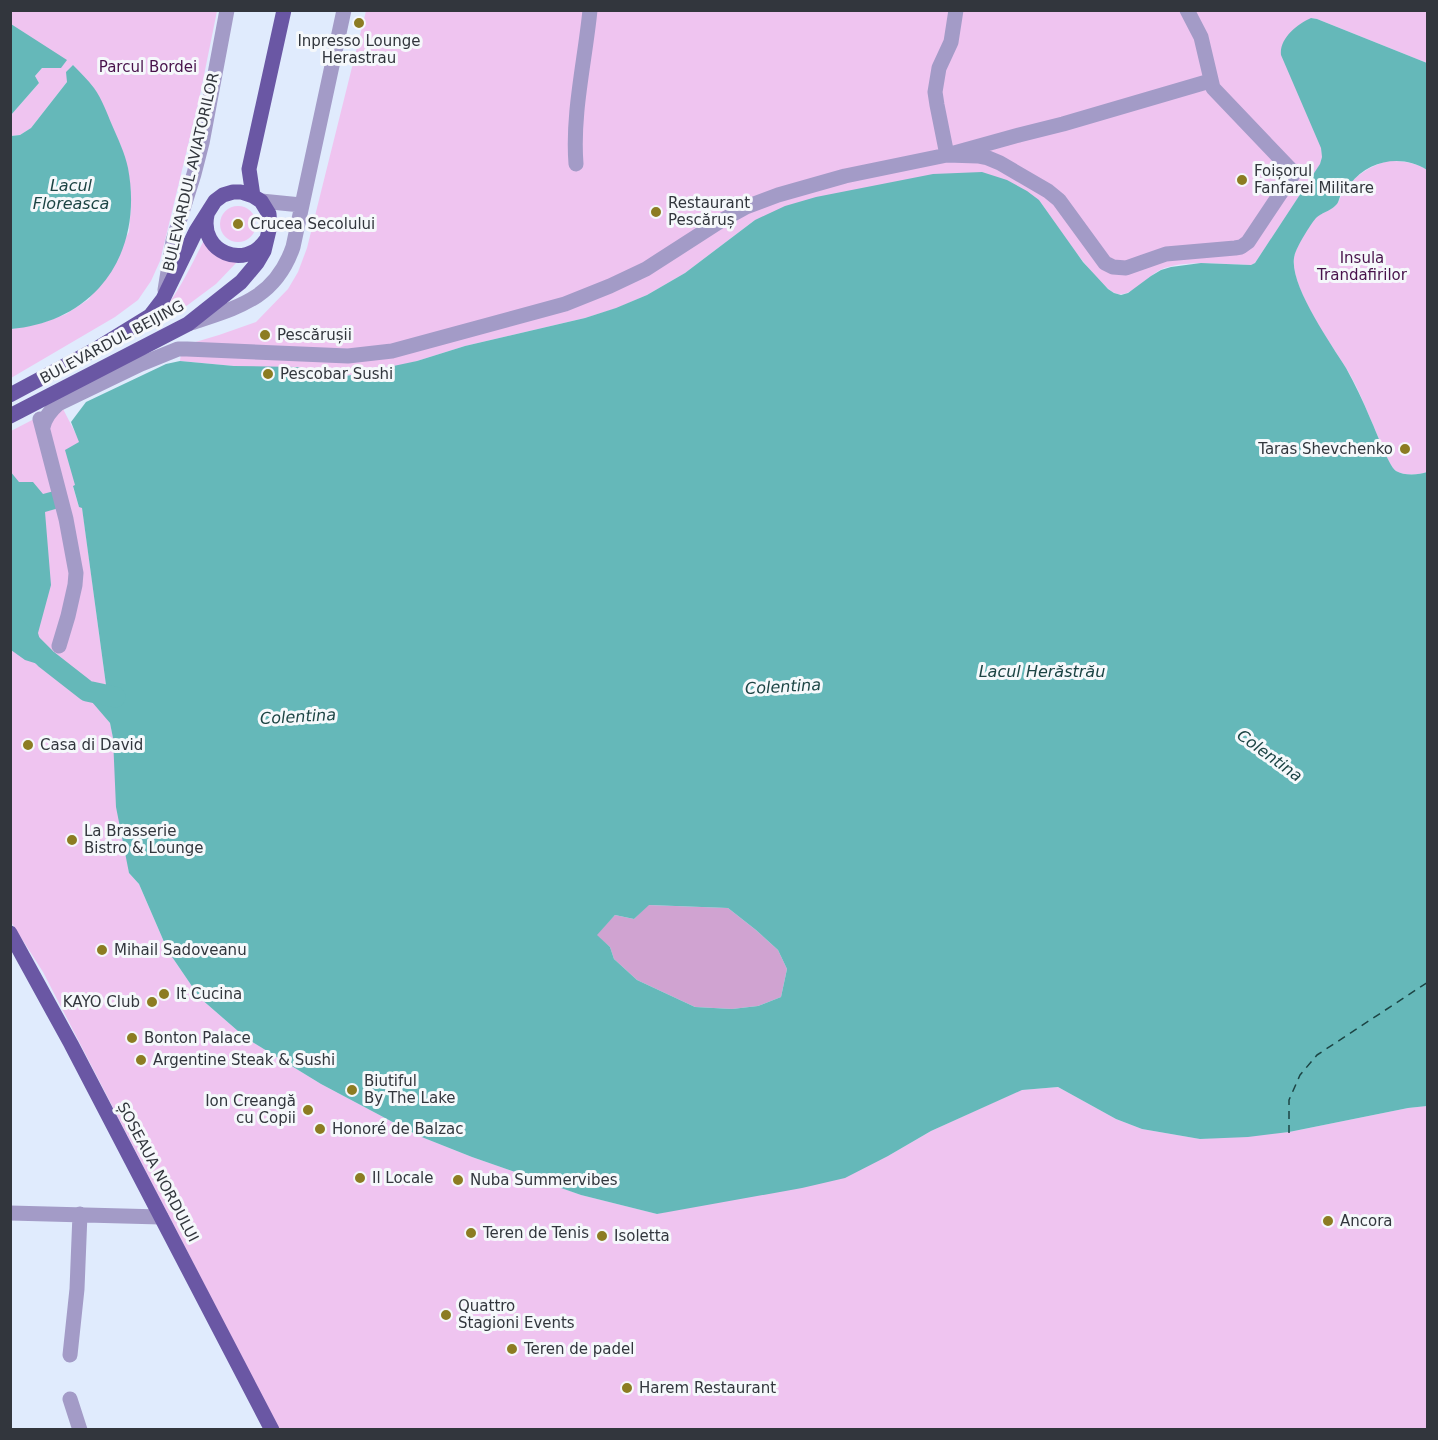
<svg xmlns="http://www.w3.org/2000/svg" width="1438" height="1440" viewBox="0 0 1438 1440" font-family="'DejaVu Sans',sans-serif">
  <style>
    .green { fill: #efc4f0 }
    .forest { fill: #d0a3d1 }
    .water { fill: #65b8b9; fill-rule: evenodd }
    .lines { fill: none; stroke-linecap: round; stroke-linejoin: round }
    .river { stroke: #65b8b9; stroke-width: 21 }
    .ferry { stroke: #1c4444; stroke-width: 1.5; stroke-dasharray: 8 6; stroke-linecap: butt }
    .minor { stroke: #a39bc7; stroke-width: 15 }
    .major { stroke: #6a57a4; stroke-width: 15 }
    .poi-dot { fill: #8c7c22; stroke: #f5f8fb; stroke-width: 2 }
    .labels { text-anchor: middle; stroke-width: 6; stroke-linejoin: round; paint-order: stroke }
    .poi-label { font-size: 15px; fill: #32363d; stroke: #f5f8fb; text-anchor: start }
    .park-label { font-size: 15px; fill: #48124b; stroke: #f5f8fb }
    .street-label { font-size: 15px; fill: #32363d; stroke: #f5f8fb }
    .water-label { font-size: 16px; font-style: italic; fill: #1c4444; stroke: #f5f8fb }
  </style>
  <rect width="100%" height="100%" fill="#e0ebfd"/>
  <!-- green -->
  <path class="green" d="M 11,11 L 217,11 L 199,100 L 160,261 L 151,281 L 138,300 L 115,317 L 11,378 L 11,329 L 42,323 L 66,314 L 89,299 L 129,232 L 131,205 L 130,184 L 127,166 L 120,144 L 95,90 L 73,65 L 67,82 L 31,128 L 20,135 L 11,136 L 11,115 L 39,83 L 35,76 L 42,68 L 32,38 L 11,24 Z
    M 366,11 L 1427,11 L 1427,63 L 1317,19 L 1311,18 L 1322,157 L 1320,165 L 1255,263 L 1251,265 C 1225,265 1184,259 1160,270 C 1148,276 1131,297 1118,294 C 1099,291 1052,218 1039,200 L 755,220 L 685,273 L 647,295 L 617,308 L 585,318 L 465,346 L 417,361 L 384,370 L 370,377 L 353,379 L 352,375 L 330,378 L 234,366 L 180,361 L 182,346 L 219,335 L 256,322 L 288,289 L 298,272 L 307,248 Z
    M 1388,161 C 1403,161 1415,162 1427,170 L 1427,472 C 1419,475 1404,476 1396,471 C 1388,465 1375,428 1370,418 C 1363,401 1356,384 1346,368 C 1331,344 1290,287 1294,258 C 1295,248 1311,221 1319,215 C 1324,212 1330,210 1335,206 C 1339,203 1340,196 1344,191 C 1355,175 1370,166 1388,161 Z
    M220 224a18 18 0 1 1 36 0a18 18 0 1 1-36 0Z
    M 204,240 L 238,261 L 216,284 L 177,313 L 142,331 C 149,324 157,318 163,311 C 180,290 192,264 204,240 Z
    M 61,405 L 80,442 L 75,486 L 73,487 L 79,507 L 82,507 L 106,685 L 101,691 L 99,709 L 110,723 L 113,738 L 129,873 L 139,884 L 168,951 L 200,998 L 246,1038 L 321,1084 L 419,1136 L 472,1157 L 581,1195 L 657,1214 L 888,1156 L 931,1131 L 1021,1090 L 1058,1087 L 1116,1119 L 1142,1129 L 1200,1139 L 1289,1132 L 1408,1108 L 1427,1106 L 1427,1429 L 279,1429 L 43,972 L 11,922 L 11,431 Z"/>
  <!-- forest -->
  <path class="forest" d="M 648,905 L 728,908 L 756,930 L 778,950 L 787,969 L 781,997 L 758,1006 L 732,1009 L 695,1007 L 637,980 L 614,959 L 610,947 L 596,935 L 615,915 L 634,919 Z"/>
  <!-- water -->
  <path class="water" d="M 1311,18 L 1317,19 L 1427,63 L 1427,170 C 1402,154 1369,160 1350,184 C 1347,187 1344,191 1341,194 C 1339,198 1339,203 1335,206 C 1330,211 1321,213 1316,218 C 1310,225 1295,249 1294,258 C 1290,286 1331,344 1346,368 C 1355,384 1363,401 1370,418 C 1375,428 1388,465 1396,471 C 1404,476 1419,475 1427,472 L 1427,1106 L 1408,1108 L 1289,1132 L 1248,1137 L 1200,1139 L 1142,1129 L 1116,1119 L 1058,1087 L 1022,1090 L 931,1131 L 888,1156 L 845,1178 L 802,1188 L 657,1214 L 581,1195 L 472,1157 L 419,1136 L 321,1084 L 246,1038 L 200,998 L 168,951 L 139,884 L 129,873 L 116,807 L 113,738 L 110,723 L 86,695 L 89,688 L 101,691 L 106,685 L 82,508 L 79,507 L 73,486 L 75,485 L 65,450 L 79,442 L 71,422 L 86,402 L 166,364 L 180,361 L 234,366 L 296,367 L 329,372 L 331,378 L 352,375 L 353,379 L 369,377 L 369,372 L 384,370 L 384,368 L 417,361 L 465,346 L 585,318 L 616,308 L 647,295 L 685,273 L 755,220 L 785,206 L 816,197 L 933,174 L 982,172 L 1007,180 L 1027,191 L 1039,200 L 1083,262 L 1108,289 L 1114,293 L 1121,295 L 1128,293 L 1151,276 L 1161,270 L 1171,267 L 1201,263 L 1251,265 L 1255,263 L 1320,164 L 1322,157 L 1321,148 L 1281,55 C 1279,39 1297,24 1311,18 ZM 649,905 L 728,908 L 756,930 L 778,950 L 787,969 L 781,997 L 758,1006 L 732,1009 L 695,1007 L 637,980 L 614,959 L 610,947 L 597,935 L 615,915 L 634,919 Z
    M 11,24 L 67,60 L 61,68 L 42,68 L 35,76 L 39,83 L 11,115 Z
    M 73,65 C 80,72 88,80 94,88 C 102,99 107,113 112,125 C 118,139 125,153 128,168 C 136,210 129,255 99,288 C 76,313 45,326 11,329 L 11,136 L 20,135 L 31,128 L 67,82 L 66,72 Z
    M 10,471 L 19,482 L 33,482 L 43,494 L 54,491 L 59,508 L 45,512 L 51,585 L 38,633 L 42,647 L 48,655 L 41,665 L 25,660 L 11,650 Z"/>
  <g class="lines">
    <!-- river -->
    <path class="river" d="M 10,623 L 46,659 L 87,691 L 115,697"/>
    <!-- ferry -->
    <path class="ferry" d="M 1289,1133 L 1289,1100 L 1300,1075 L 1317,1055 L 1428,982"/>
    <!-- minor -->
    <path class="minor" d="M 956,10 L 951,42 L 939,68 L 935,92 L 937,105 L 947,155 L 1019,135 L 1063,124 L 1210,81
      M 576,164 C 572,113 585,61 590,10
      M 261,201 L 301,205
      M 165,290 L 173,241 L 194,174 L 202,143 L 227,10
      M 191,323 C 238,307 275,299 293,247 L 344,10
      M 40,419 L 66,519 L 76,573 L 75,585 L 68,616 L 59,646
      M 43,427 C 45,417 50,411 58,404 L 141,364 L 178,349 L 187,349 L 348,356 L 392,351 L 565,304 L 610,286 L 646,269 L 719,222 L 746,207 L 778,195 L 845,176 L 947,155 L 978,156 L 988,158 L 1000,163 L 1048,191 L 1059,200 L 1105,263 L 1113,267 L 1126,268 L 1166,254 L 1235,248 L 1241,247 L 1248,242 L 1294,173 L 1213,88 L 1201,37 L 1187,10
      M 10,1213 L 161,1217
      M 70,1355 L 77,1289 L 80,1214
      M 70,1399 L 80,1430"/>
    <!-- major -->
    <path class="major" d="M 253,196 L 249,169 L 284,10
      M 207,215 C 199,252 245,271 266,240
      M 10,395 L 98,348 L 150,316 L 163,299 L 196,231 L 215,201 L 223,195 L 233,192 L 241,192 L 253,196 L 261,201 L 269,214 L 270,226 L 264,251 L 257,263 L 241,282 L 188,324 L 10,416
      M 10,933 L 71,1044 L 272,1430"/>
  </g>
  <!-- markers -->
  <g class="poi-dot">
    <circle cx="359" cy="23" r="6"/>
    <circle cx="1242" cy="180" r="6"/>
    <circle cx="656" cy="212" r="6"/>
    <circle cx="238" cy="224" r="6"/>
    <circle cx="265" cy="335" r="6"/>
    <circle cx="268" cy="374" r="6"/>
    <circle cx="1405" cy="449" r="6"/>
    <circle cx="28" cy="745" r="6"/>
    <circle cx="72" cy="840" r="6"/>
    <circle cx="102" cy="950" r="6"/>
    <circle cx="164" cy="994" r="6"/>
    <circle cx="152" cy="1002" r="6"/>
    <circle cx="132" cy="1038" r="6"/>
    <circle cx="141" cy="1060" r="6"/>
    <circle cx="352" cy="1090" r="6"/>
    <circle cx="308" cy="1110" r="6"/>
    <circle cx="320" cy="1129" r="6"/>
    <circle cx="360" cy="1178" r="6"/>
    <circle cx="458" cy="1180" r="6"/>
    <circle cx="1328" cy="1221" r="6"/>
    <circle cx="471" cy="1233" r="6"/>
    <circle cx="602" cy="1236" r="6"/>
    <circle cx="446" cy="1315" r="6"/>
    <circle cx="512" cy="1349" r="6"/>
    <circle cx="627" cy="1388" r="6"/>
  </g>
  <g class="labels">
    <!-- poi labels -->
    <g class="poi-label">
      <text x="359" y="46" text-anchor="middle">Inpresso Lounge<tspan x="359" dy="17">Herastrau</tspan></text>
      <text x="1254" y="176">Foișorul<tspan x="1254" dy="17">Fanfarei Militare</tspan></text>
      <text x="668" y="208">Restaurant<tspan x="668" dy="17">Pescăruș</tspan></text>
      <text x="250" y="229">Crucea Secolului</text>
      <text x="277" y="340">Pescărușii</text>
      <text x="280" y="379">Pescobar Sushi</text>
      <text x="1393" y="454" text-anchor="end">Taras Shevchenko</text>
      <text x="40" y="750">Casa di David</text>
      <text x="84" y="836">La Brasserie<tspan x="84" dy="17">Bistro &amp; Lounge</tspan></text>
      <text x="114" y="955">Mihail Sadoveanu</text>
      <text x="176" y="999">It Cucina</text>
      <text x="140" y="1007" text-anchor="end">KAYO Club</text>
      <text x="144" y="1043">Bonton Palace</text>
      <text x="153" y="1065">Argentine Steak &amp; Sushi</text>
      <text x="364" y="1086">Biutiful<tspan x="364" dy="17">By The Lake</tspan></text>
      <text x="296" y="1106" text-anchor="end">Ion Creangă<tspan x="296" dy="17">cu Copii</tspan></text>
      <text x="332" y="1134">Honoré de Balzac</text>
      <text x="372" y="1183">Il Locale</text>
      <text x="470" y="1185">Nuba Summervibes</text>
      <text x="1340" y="1226">Ancora</text>
      <text x="483" y="1238">Teren de Tenis</text>
      <text x="614" y="1241">Isoletta</text>
      <text x="458" y="1311">Quattro<tspan x="458" dy="17">Stagioni Events</tspan></text>
      <text x="524" y="1354">Teren de padel</text>
      <text x="639" y="1393">Harem Restaurant</text>
    </g>
    <!-- park labels -->
    <g class="park-label">
      <text x="148" y="72">Parcul Bordei</text>
      <text x="1362" y="263">Insula<tspan x="1362" dy="17">Trandafirilor</tspan></text>
    </g>
    <!-- street labels -->
    <g class="street-label">
      <text transform="translate(191 172) rotate(-77)" y="5">BULEVARDUL AVIATORILOR</text>
      <text transform="translate(112 342) rotate(-28)" y="5">BULEVARDUL BEIJING</text>
      <text transform="translate(158 1172) rotate(62)" y="5">ȘOSEAUA NORDULUI</text>
    </g>
    <!-- water labels -->
    <g class="water-label">
      <text x="71" y="191">Lacul<tspan x="71" dy="18">Floreasca</tspan></text>
      <text x="1042" y="677">Lacul Herăstrău</text>
      <text transform="translate(783 686) rotate(-3)" y="6">Colentina</text>
      <text transform="translate(298 716) rotate(-3)" y="6">Colentina</text>
      <text transform="translate(1270 755) rotate(36)" y="6">Colentina</text>
    </g>
  </g>
  <!-- border -->
  <rect width="1438" height="1440" fill="none" stroke="#32363d" stroke-width="24"/>
</svg>
